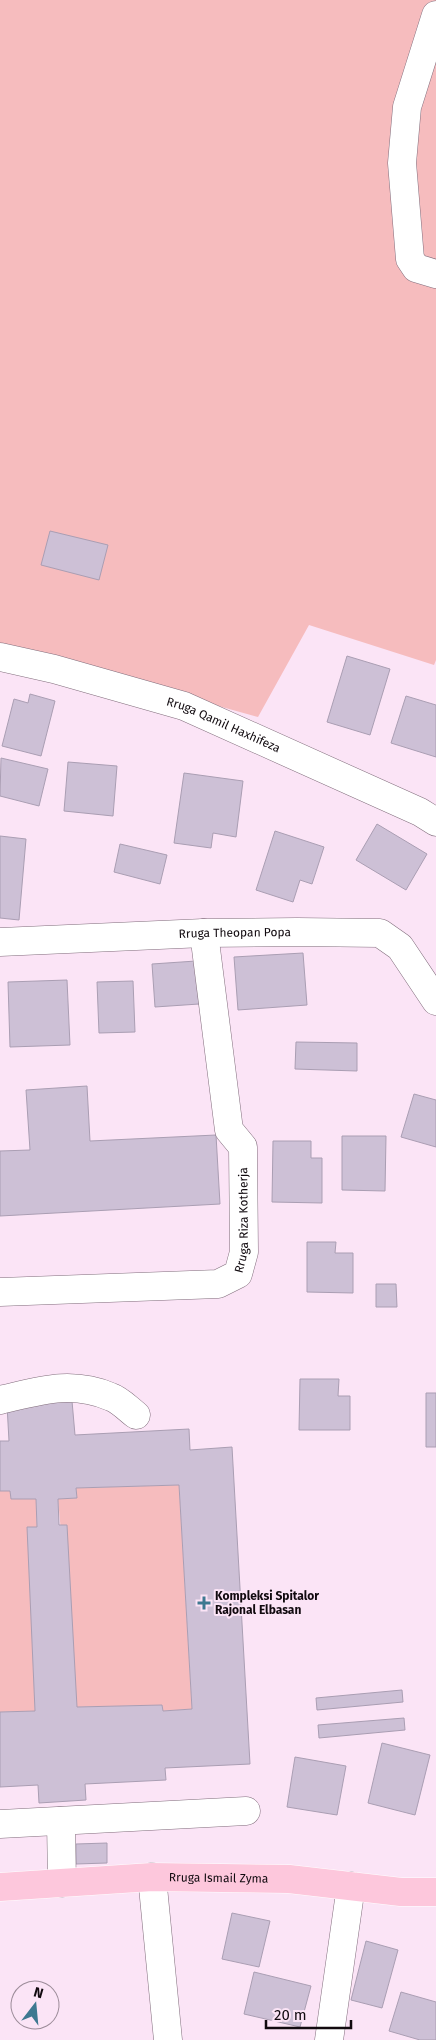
<svg xmlns="http://www.w3.org/2000/svg" width="436" height="2040" viewBox="0 0 436 2040" font-family="'Fira Sans',sans-serif">
  <style>
    .green { fill: #f6bcbe }
    .building { fill: #cdc0d6; stroke: #aa9eb3; fill-rule: evenodd }
    .lines { fill: none; stroke-linecap: round; stroke-linejoin: round }
    .minor-casing { stroke: #816d7c; stroke-width: 29 }
    .major-casing { stroke: #fff; stroke-width: 29 }
    .minor { stroke: #fff; stroke-width: 28 }
    .major { stroke: #fdc7dc; stroke-width: 28 }
    .poi-dot { fill: #3e7991; stroke: #fbe4f6; stroke-width: 2 }
    .labels { text-anchor: middle; stroke-width: 4; stroke-linejoin: round; paint-order: stroke }
    .street-label { font-size: 12px; fill: #110a0f; stroke: #fbe4f6 }
    .poi-label { font-size: 12px; font-weight: bold; fill: #110a0f; stroke: #fbe4f6; text-anchor: start }
  </style>
  <rect width="100%" height="100%" fill="#fbe4f6"/>
  <!-- green -->
  <path class="green" d="M 0,0 L 436,0 L 436,660 L 434,665 L 309,625 L 258,717 L 0,645 Z
    M 179,1485 L 192,1709 L 163,1711 L 162,1705 L 77,1707 L 58,1499 L 77,1498 L 76,1488 Z
    M 0,1491 L 10,1491 L 11,1499 L 36,1499 L 37,1527 L 28,1527 L 35,1711 L 0,1712 Z"/>
  <!-- building -->
  <path class="building" d="M 50,531 L 108,545 L 99,580 L 41,565 Z
    M 347,656 L 390,669 L 370,735 L 327,722 Z
    M 30,694 L 55,701 L 41,756 L 2,746 L 14,699 L 28,703 Z
    M 406,696 L 436,705 L 436,757 L 391,743 Z
    M 1,758 L 48,769 L 39,806 L 0,796 Z
    M 68,762 L 117,766 L 113,816 L 64,811 Z
    M 184,773 L 243,781 L 236,837 L 213,833 L 211,848 L 174,843 Z
    M 377,824 L 427,854 L 406,890 L 356,860 Z
    M 275,831 L 324,847 L 312,884 L 300,880 L 293,902 L 256,890 Z
    M 0,836 L 26,839 L 19,920 L 0,918 Z
    M 120,844 L 167,855 L 160,884 L 114,872 Z
    M 303,953 L 307,1005 L 238,1010 L 234,957 Z
    M 196,961 L 199,1004 L 155,1007 L 152,964 Z
    M 67,980 L 70,1045 L 10,1047 L 8,982 Z
    M 133,981 L 135,1032 L 99,1033 L 97,982 Z
    M 296,1042 L 357,1043 L 357,1071 L 295,1069 Z
    M 87,1086 L 90,1141 L 216,1135 L 220,1204 L 0,1216 L 0,1151 L 30,1150 L 26,1090 Z
    M 414,1094 L 436,1100 L 436,1147 L 401,1137 Z
    M 342,1136 L 386,1136 L 385,1191 L 342,1190 Z
    M 273,1141 L 311,1141 L 311,1158 L 322,1158 L 322,1203 L 272,1202 Z
    M 307,1242 L 336,1242 L 335,1253 L 353,1253 L 353,1293 L 307,1292 Z
    M 376,1284 L 396,1284 L 397,1307 L 376,1307 Z
    M 300,1379 L 339,1379 L 338,1396 L 350,1396 L 350,1430 L 299,1430 Z
    M 426,1393 L 436,1393 L 436,1447 L 426,1447 Z
    M 72,1401 L 75,1435 L 189,1429 L 190,1450 L 232,1447 L 250,1764 L 165,1768 L 166,1780 L 85,1784 L 86,1800 L 39,1803 L 38,1785 L 0,1787 L 0,1712 L 35,1711 L 27,1527 L 37,1527 L 36,1499 L 11,1499 L 10,1491 L 0,1491 L 0,1441 L 9,1441 L 7,1405 ZM 179,1485 L 192,1709 L 163,1711 L 162,1705 L 77,1707 L 67,1525 L 59,1525 L 58,1499 L 77,1498 L 76,1488 Z
    M 402,1690 L 403,1702 L 317,1710 L 316,1698 Z
    M 404,1718 L 405,1730 L 319,1738 L 318,1725 Z
    M 382,1743 L 430,1755 L 415,1815 L 368,1803 Z
    M 295,1757 L 346,1766 L 337,1815 L 287,1807 Z
    M 107,1843 L 107,1863 L 76,1864 L 76,1844 Z
    M 232,1913 L 270,1921 L 259,1967 L 222,1959 Z
    M 366,1941 L 398,1950 L 382,2008 L 351,2000 Z
    M 254,1972 L 311,1986 L 300,2027 L 244,2014 Z
    M 401,1992 L 436,2002 L 436,2040 L 420,2040 L 389,2031 Z"/>
  <g class="lines">
    <defs>
      <g id="minor">
        <path d="M 436,15 L 407,107 L 402,163 L 410,259 L 416,268 L 436,274"/>
        <path id="s1" d="M 0,657 L 54,669 L 184,706 L 420,812 L 436,822"/>
        <path id="s2" d="M 0,942 L 204,933 L 297,932 L 380,933 L 400,947 L 436,1001"/>
        <path id="s3" d="M 0,1292 L 218,1284 L 238,1274 L 244,1252 L 243,1147 L 229,1130 L 204,933"/>
        <path d="M 0,1400 C 39,1391 71,1380 111,1397 C 120,1400 128,1409 136,1415"/>
        <path d="M 61,1821 L 62,1883"/>
        <path d="M 0,1824 L 246,1811"/>
        <path d="M 152,1877 L 168,2040"/>
        <path d="M 329,2040 L 351,1886"/>
      </g>
      <g id="major">
        <path id="s4" d="M 0,1887 L 152,1877 L 289,1879 L 401,1892 L 436,1892"/>
      </g>
    </defs>
    <!-- minor casing -->
    <use href="#minor" class="minor-casing"/>
    <!-- major casing -->
    <use href="#major" class="major-casing"/>
    <!-- minor -->
    <use href="#minor" class="minor"/>
    <!-- major -->
    <use href="#major" class="major"/>
  </g>
  <!-- markers -->
  <path class="poi-dot" d="M201.5 1595.5h5v5h5v5h-5v5h-5v-5h-5v-5h5z"/>
  <g class="labels">
    <!-- street labels -->
    <g class="street-label">
      <text dy="4" stroke="none"><textPath href="#s1" startOffset="234">Rruga Qamil Haxhifeza</textPath></text>
      <text dy="4" stroke="none"><textPath href="#s2" startOffset="235">Rruga Theopan Popa</textPath></text>
      <text dy="4" stroke="none"><textPath href="#s3" startOffset="295">Rruga Riza Kotherja</textPath></text>
      <text dy="4" stroke="none"><textPath href="#s4" startOffset="219">Rruga Ismail Zyma</textPath></text>
    </g>
    <!-- poi labels -->
    <g class="poi-label">
      <text x="215" y="1600">Kompleksi Spitalor<tspan x="215" dy="14">Rajonal Elbasan</tspan></text>
    </g>
  </g>
  <!-- north arrow -->
  <g transform="translate(35 2005) rotate(16)"><circle r="24" fill="#fbe4f6" stroke="#9d8d9a"/>
  <path d="M0-4L9 19L0 12L-9 19Z" fill="#3e7991"/>
  <text y="-8" font-size="14" font-weight="bold" text-anchor="middle" fill="#110a0f">N</text>
  </g>
  <!-- scale -->
  <path d="M266 2020v8h85v-8" fill="none" stroke="#110a0f" stroke-width="2.5"/>
  <text x="274" y="2020" font-size="15" fill="#110a0f" stroke="#fbe4f6" stroke-width="4" paint-order="stroke">20 m</text>
</svg>
